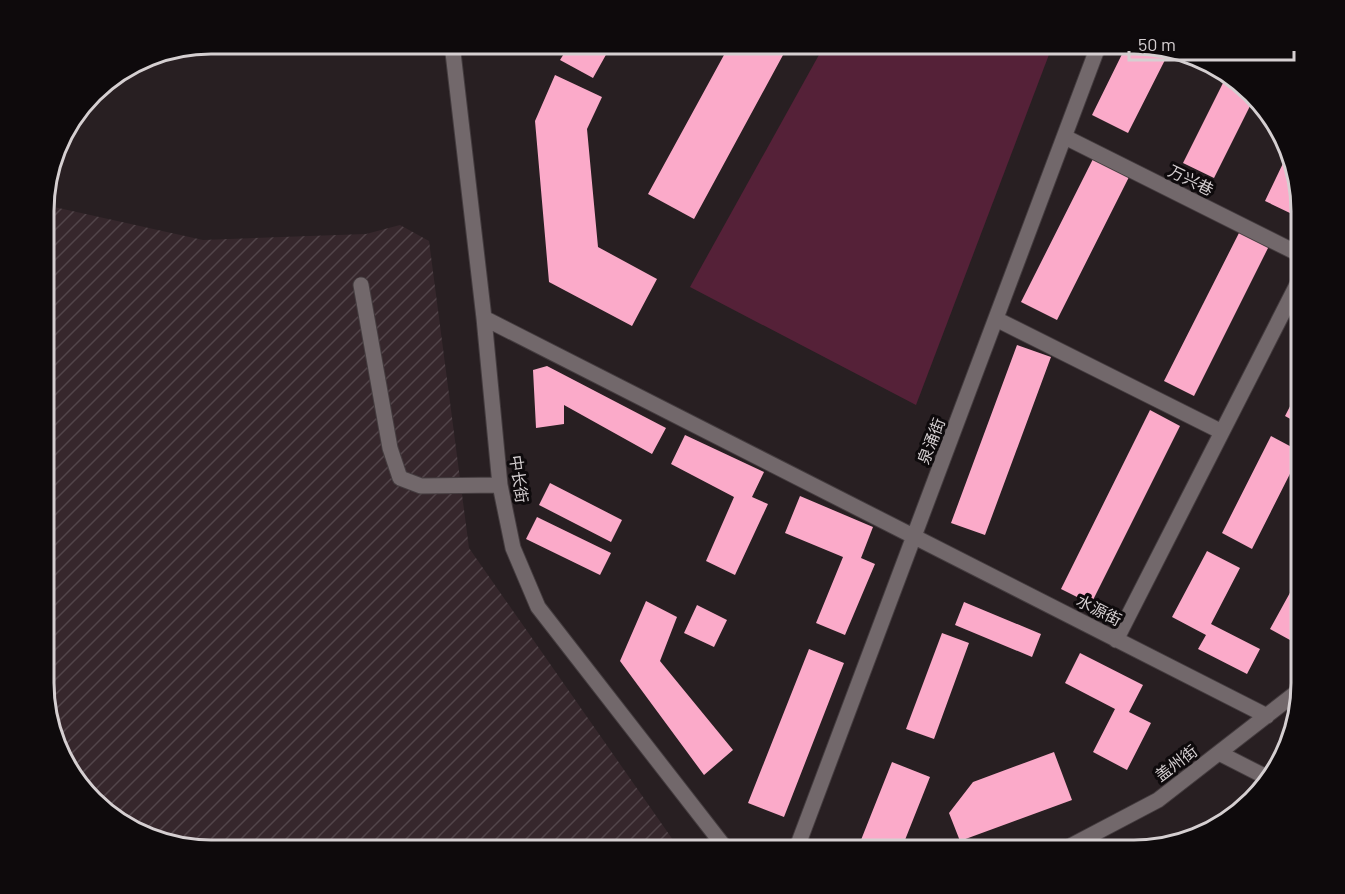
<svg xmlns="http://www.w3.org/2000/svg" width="1345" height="894" viewBox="0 0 1345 894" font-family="Barlow,'Noto Sans SC',sans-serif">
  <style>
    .industrial { fill: url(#industrial-furrows) }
    .green { fill: #552138 }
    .building { fill: #fbaac9 }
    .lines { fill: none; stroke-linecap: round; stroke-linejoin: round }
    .minor-casing { stroke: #443c3f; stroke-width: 17 }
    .minor { stroke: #72686b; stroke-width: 15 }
    .labels { text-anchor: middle; stroke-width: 6; stroke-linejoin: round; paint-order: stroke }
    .street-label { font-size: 16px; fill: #d5cfd1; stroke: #0e0a0c }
    .rim { fill: none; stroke: #d5cfd1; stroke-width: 3 }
  </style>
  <defs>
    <pattern id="industrial-furrows" width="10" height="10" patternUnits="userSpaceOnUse" patternTransform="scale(1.5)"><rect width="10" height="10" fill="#36272c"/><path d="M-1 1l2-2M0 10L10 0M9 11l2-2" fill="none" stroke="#52454a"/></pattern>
  </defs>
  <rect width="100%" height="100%" fill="#281f22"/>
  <!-- industrial -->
  <path class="industrial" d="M 45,205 L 203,240 L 366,234 L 400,225 L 429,241 L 469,548 L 680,850 L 211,850 L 118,822 L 66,767 L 45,704 Z"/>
  <!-- green -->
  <path class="green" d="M 825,44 L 1053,44 L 916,405 L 690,287 Z"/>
  <!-- building -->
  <path class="building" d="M 570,44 L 612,44 L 593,78 L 560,60 Z
    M 730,44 L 789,44 L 694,219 L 648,194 Z
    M 1127,44 L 1134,44 L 1168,54 L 1128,133 L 1092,115 Z
    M 1228,73 L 1253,100 L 1214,178 L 1183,163 Z
    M 555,75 L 602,97 L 587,129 L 598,247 L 657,279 L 632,326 L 549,282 L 535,121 Z
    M 1287,155 L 1300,197 L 1292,214 L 1265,201 Z
    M 1093,159 L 1129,177 L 1057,320 L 1021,302 Z
    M 1241,229 L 1270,244 L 1194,396 L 1164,381 Z
    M 1017,345 L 1051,357 L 985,535 L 951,523 Z
    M 547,366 L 666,428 L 652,454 L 564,405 L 564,424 L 536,428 L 533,370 Z
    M 1301,385 L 1301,425 L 1285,416 Z
    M 1150,410 L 1180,426 L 1091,604 L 1061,589 Z
    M 685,435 L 764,472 L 752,497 L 768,504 L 735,575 L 706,561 L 734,497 L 671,464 Z
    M 1271,436 L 1301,452 L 1252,549 L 1222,533 Z
    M 550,483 L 622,520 L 611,542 L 539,505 Z
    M 800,496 L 873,527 L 861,558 L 875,564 L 845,635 L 816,623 L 843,557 L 785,533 Z
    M 537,517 L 611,553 L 600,575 L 526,539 Z
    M 1207,551 L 1240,568 L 1211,624 L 1260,649 L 1247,674 L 1198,649 L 1206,635 L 1172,617 Z
    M 1297,580 L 1301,582 L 1301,641 L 1299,645 L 1270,629 Z
    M 646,601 L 677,617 L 660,661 L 733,750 L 704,775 L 620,661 Z
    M 964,602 L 1041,634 L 1032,657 L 955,625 Z
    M 697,605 L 727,620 L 714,647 L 684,633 Z
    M 942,633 L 969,643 L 934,739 L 906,729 Z
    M 809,649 L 844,663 L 784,817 L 748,803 Z
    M 1080,653 L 1143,685 L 1129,712 L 1151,723 L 1127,770 L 1093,752 L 1115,709 L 1065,683 Z
    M 1054,752 L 1072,800 L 960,841 L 949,813 L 973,782 Z
    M 892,762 L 930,777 L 901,850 L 857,850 Z"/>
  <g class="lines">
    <defs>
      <path id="minor" d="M 452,44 L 484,318 L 500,485 L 513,548 L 538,607 L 727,850
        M 1065,137 L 1301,255
        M 361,285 L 390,448 L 400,478 L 421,486 L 500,485
        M 484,318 L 1267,716
        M 996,319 L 1222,432
        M 1116,640 L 1301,277
        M 1219,753 L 1270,779
        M 796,850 L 1099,44
        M 1063,850 L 1158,800 L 1301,689"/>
    </defs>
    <!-- minor casing -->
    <use href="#minor" class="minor-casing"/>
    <!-- minor -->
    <use href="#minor" class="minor"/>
  </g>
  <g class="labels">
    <!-- street labels -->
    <g class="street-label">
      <text transform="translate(1191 180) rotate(26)" y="6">万兴巷</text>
      <text transform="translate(931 441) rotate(-69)" y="6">泉涌街</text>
      <text transform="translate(519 479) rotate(82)" y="6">中长街</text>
      <text transform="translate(1099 610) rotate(27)" y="6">水源街</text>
      <text transform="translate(1176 763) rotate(-37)" y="6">盖州街</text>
    </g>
  </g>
  <!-- crop -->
  <path d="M0 0H1345V894H0ZM211 54H1134A157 157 0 0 1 1291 211V683A157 157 0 0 1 1134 840H211A157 157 0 0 1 54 683V211A157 157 0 0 1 211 54Z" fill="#0e0a0c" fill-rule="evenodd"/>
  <path class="rim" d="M211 54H1134A157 157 0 0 1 1291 211V683A157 157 0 0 1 1134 840H211A157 157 0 0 1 54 683V211A157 157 0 0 1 211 54Z"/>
  <!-- scale -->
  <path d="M1129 51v9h165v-9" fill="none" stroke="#d5cfd1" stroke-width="3"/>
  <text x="1138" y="51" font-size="18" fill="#d5cfd1" stroke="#0e0a0c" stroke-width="4.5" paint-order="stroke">50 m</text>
</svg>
